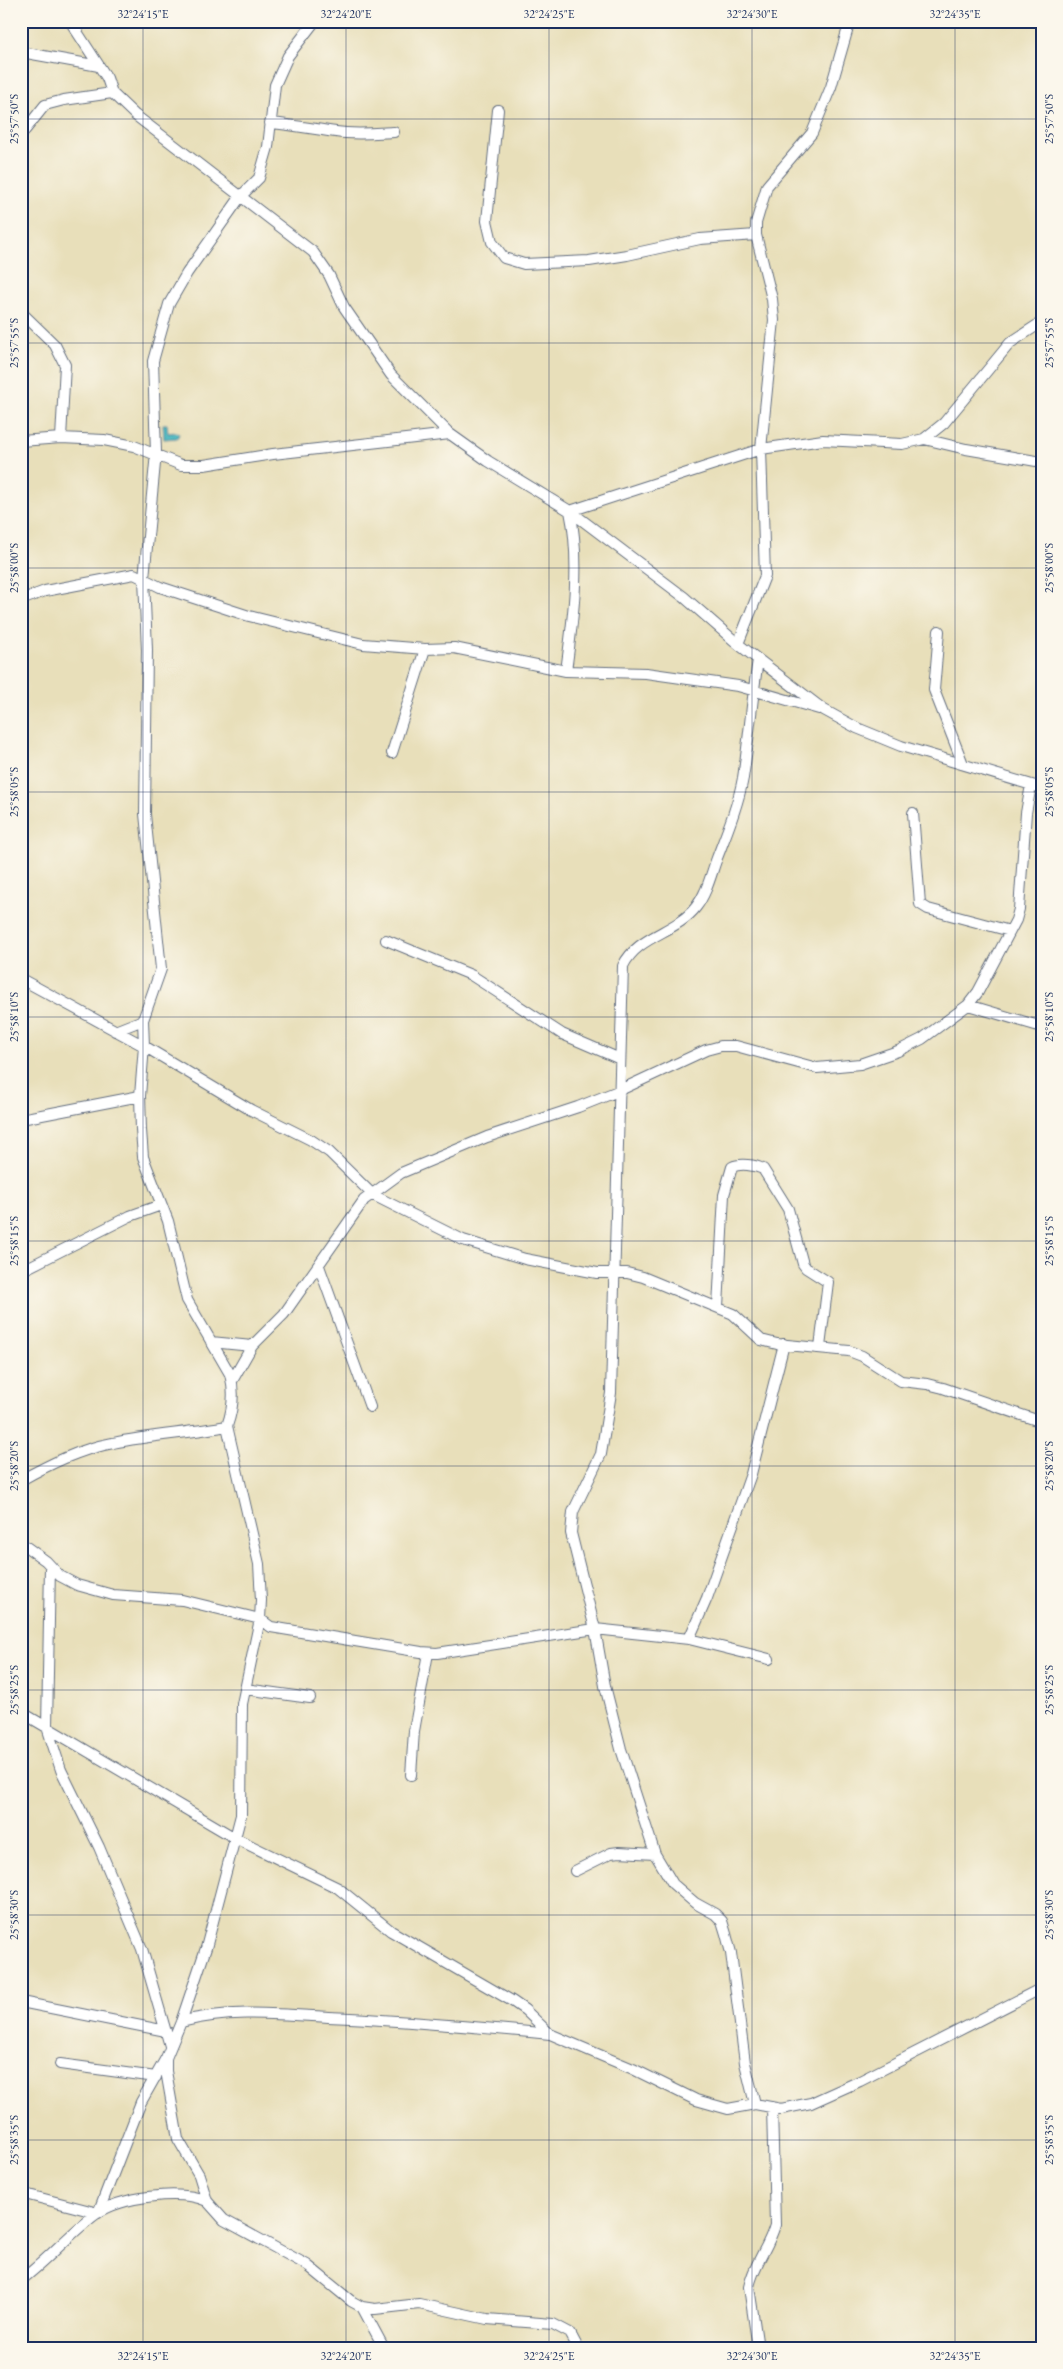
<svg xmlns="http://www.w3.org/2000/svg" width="1063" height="2369" viewBox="0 0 1063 2369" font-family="'EB Garamond',serif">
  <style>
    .water { fill: #43b3bc; stroke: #2f718d }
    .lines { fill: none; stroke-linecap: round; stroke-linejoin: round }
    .minor-casing { stroke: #636d7e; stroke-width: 12 }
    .minor { stroke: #fff; stroke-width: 10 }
    .ticks { fill: none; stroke: #1b2f5e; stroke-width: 1; stroke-opacity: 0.45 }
    .neatline { fill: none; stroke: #1b2f5e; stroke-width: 2 }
    .ticks-label { font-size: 12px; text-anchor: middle; fill: #1b2f5e }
  </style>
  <rect width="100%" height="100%" fill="#fbf7ec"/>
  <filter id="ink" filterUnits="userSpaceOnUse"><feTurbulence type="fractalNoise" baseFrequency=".02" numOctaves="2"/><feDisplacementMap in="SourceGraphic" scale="10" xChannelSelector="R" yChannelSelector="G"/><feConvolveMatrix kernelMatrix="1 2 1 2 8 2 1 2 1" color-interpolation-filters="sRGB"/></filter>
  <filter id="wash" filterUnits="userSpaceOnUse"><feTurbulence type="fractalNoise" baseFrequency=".0096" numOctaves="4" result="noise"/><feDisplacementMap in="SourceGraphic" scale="20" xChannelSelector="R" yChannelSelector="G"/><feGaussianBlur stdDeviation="1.12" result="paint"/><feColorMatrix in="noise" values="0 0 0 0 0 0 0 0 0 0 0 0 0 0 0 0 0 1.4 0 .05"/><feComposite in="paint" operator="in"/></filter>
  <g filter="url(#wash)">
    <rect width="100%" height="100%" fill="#e8dfba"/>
    <!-- water -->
    <path class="water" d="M 163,424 L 167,424 L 168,433 L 176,432 L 179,434 L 177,438 L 164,439 Z"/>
  </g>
  <g filter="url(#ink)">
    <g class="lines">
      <defs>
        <path id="minor" d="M 70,21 L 107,78 L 112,93 L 135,115 L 313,252 L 329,275 L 344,307 L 391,375 L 450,434
          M 21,52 L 99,66
          M 498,110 L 487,221 L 492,242 L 504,258 L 524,264 L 589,261 L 627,255 L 700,239 L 756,235
          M 270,123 C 293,125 314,129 336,132 C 355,135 375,133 394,132
          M 21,135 L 45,105 L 64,100 L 112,93
          M 21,312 L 55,345 L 65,365 L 61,438
          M 924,439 L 944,423 L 1010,343 L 1042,322
          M 21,441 L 61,438 L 104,440 L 134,446 L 181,465 L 204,465 L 273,454 L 450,434 L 488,461 L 570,511 L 684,597 L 738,644 L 824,710 L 857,728 L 901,746 L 1042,788
          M 570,511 L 761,449 L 823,440 L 902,444 L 924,439 L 966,449 L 1042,462
          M 21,600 L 45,591 L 134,574 L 160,587 L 249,616 L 363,644 L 425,649 L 454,648 L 566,671 L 646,673 L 738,686 L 819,709
          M 939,631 L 934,690 L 963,764
          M 738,644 L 765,576 L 761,449 L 774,320 L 772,299 L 756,235 L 756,223 L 767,186 L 812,133 L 831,87 L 850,21
          M 566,671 C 573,619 581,562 570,511
          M 392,753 L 425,649
          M 913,813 L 920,904 L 928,909 L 1010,931
          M 386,940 L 471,975 L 562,1034 L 620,1059
          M 21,979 L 144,1046 L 251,1110 L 311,1140 L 329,1152 L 373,1195 L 463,1240 L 525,1259 L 597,1273 L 627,1273 L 643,1277 L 733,1314 L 761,1340 L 777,1344 L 849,1351 L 862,1356 L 901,1381 L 927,1384 L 943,1388 L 1042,1422
          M 968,1005 L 1042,1027
          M 115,1031 L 143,1020
          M 21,1119 L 140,1096
          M 319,1266 L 370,1407
          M 21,1271 L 130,1216 L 161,1205
          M 718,1307 L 724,1195 L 732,1167 C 740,1163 755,1165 763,1169 L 788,1209 L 803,1264 L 806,1268 L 828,1282 L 820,1347
          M 211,1342 L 252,1346
          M 232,1381 L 252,1346 L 284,1314 L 364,1200 L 401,1173 L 487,1137 L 578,1107 L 618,1091 L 706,1050 L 721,1046 L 736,1046 L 817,1068 L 860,1064 L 898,1051 L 922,1039 L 968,1005 L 978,992 L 1016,920 L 1019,909 L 1026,813 L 1031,785
          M 21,1480 C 50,1464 80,1449 113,1443 C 151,1435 189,1433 227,1426
          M 21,1543 L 46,1561 L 60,1576 L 77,1585 L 113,1595 L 182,1600 L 260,1619 L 271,1627 L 421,1652 L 437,1653 L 595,1629 L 689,1639 L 769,1659
          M 50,1566 L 47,1727 L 61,1770 L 99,1847 L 142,1949 L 170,2046
          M 689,1639 L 707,1598 L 751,1474 L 784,1344
          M 245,1689 L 310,1698
          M 21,1712 L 235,1838 L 338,1888 L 391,1931 L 512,2001 L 525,2010 L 550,2034 L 633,2069 L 696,2100 L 728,2109 L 755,2104 L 781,2109 L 811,2103 L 860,2081 L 1042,1988
          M 411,1775 L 414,1731 L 428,1653
          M 575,1871 L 611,1853 L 619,1852 L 655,1854
          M 21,2002 L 166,2031
          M 181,2022 C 229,2009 278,2014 328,2017 C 402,2020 476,2027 550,2034
          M 166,2059 L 166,2071 L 178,2139 L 199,2175 L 207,2201 L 224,2220 L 307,2265 L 351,2301 L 362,2307 L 375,2309 L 419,2304 L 487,2319 L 553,2324 L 570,2333 L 578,2348
          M 60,2064 L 156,2077
          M 755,2104 L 745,2063 L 731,1953 L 726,1934 L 722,1921 L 715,1914 L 695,1903 L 673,1884 L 655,1854 L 621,1749 L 605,1686 L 595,1629 L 571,1533 L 573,1512 L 601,1454 L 611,1393 L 623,966 C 638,935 676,933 696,907 C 707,893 711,874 717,858 C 727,832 738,805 743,778 C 749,739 752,699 758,660
          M 21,2193 L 98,2213
          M 98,2213 L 141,2102 L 166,2058 L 181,2022 L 206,1948 L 241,1815 L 242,1704 L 260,1619 L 261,1600 L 259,1564 L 227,1426 C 233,1409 235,1392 230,1374 L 187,1300 L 168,1221 L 143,1157 L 141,1130 L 140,1096 L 144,1046 L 143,1020 L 161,969 L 145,814 L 147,650 L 144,578 L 156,453 L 153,361 L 169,304 L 187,273 L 241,196 L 259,178 L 268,147 L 275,85 L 288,56 L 315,21
          M 21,2280 C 48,2260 70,2233 96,2214 C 121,2197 179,2189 207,2201
          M 362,2307 L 384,2348
          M 758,2348 L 749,2287 C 753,2265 769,2247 775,2225 L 772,2107"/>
      </defs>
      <!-- minor casing -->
      <use href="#minor" class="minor-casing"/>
      <!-- minor -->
      <use href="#minor" class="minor"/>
    </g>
  </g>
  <!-- ticks -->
  <path class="ticks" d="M 143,21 L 143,2348M 346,21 L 346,2348M 549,21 L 549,2348M 752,21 L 752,2348M 955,21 L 955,2348M 21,119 L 1042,119M 21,343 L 1042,343M 21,568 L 1042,568M 21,792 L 1042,792M 21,1017 L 1042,1017M 21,1241 L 1042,1241M 21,1466 L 1042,1466M 21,1690 L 1042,1690M 21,1915 L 1042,1915M 21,2140 L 1042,2140"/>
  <!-- margin -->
  <rect width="1063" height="2369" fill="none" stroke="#fbf7ec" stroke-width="55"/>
  <rect x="28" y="28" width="1008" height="2314" class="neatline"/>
  <g class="ticks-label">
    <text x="143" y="18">32°24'15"E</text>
    <text x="346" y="18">32°24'20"E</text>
    <text x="549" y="18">32°24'25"E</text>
    <text x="752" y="18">32°24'30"E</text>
    <text x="955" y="18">32°24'35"E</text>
    <text transform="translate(14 119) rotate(-90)" y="4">25°57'50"S</text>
    <text transform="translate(1049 119) rotate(-90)" y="4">25°57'50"S</text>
    <text transform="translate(14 343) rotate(-90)" y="4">25°57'55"S</text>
    <text transform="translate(1049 343) rotate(-90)" y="4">25°57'55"S</text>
    <text transform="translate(14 568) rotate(-90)" y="4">25°58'00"S</text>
    <text transform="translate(1049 568) rotate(-90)" y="4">25°58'00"S</text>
    <text transform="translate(14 792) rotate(-90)" y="4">25°58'05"S</text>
    <text transform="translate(1049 792) rotate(-90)" y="4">25°58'05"S</text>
    <text transform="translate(14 1017) rotate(-90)" y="4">25°58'10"S</text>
    <text transform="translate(1049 1017) rotate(-90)" y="4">25°58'10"S</text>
    <text transform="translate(14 1241) rotate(-90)" y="4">25°58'15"S</text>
    <text transform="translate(1049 1241) rotate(-90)" y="4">25°58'15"S</text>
    <text transform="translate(14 1466) rotate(-90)" y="4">25°58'20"S</text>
    <text transform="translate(1049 1466) rotate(-90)" y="4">25°58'20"S</text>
    <text transform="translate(14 1690) rotate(-90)" y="4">25°58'25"S</text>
    <text transform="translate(1049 1690) rotate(-90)" y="4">25°58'25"S</text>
    <text transform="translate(14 1915) rotate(-90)" y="4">25°58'30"S</text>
    <text transform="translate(1049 1915) rotate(-90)" y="4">25°58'30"S</text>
    <text transform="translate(14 2140) rotate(-90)" y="4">25°58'35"S</text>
    <text transform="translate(1049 2140) rotate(-90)" y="4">25°58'35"S</text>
    <text x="143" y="2360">32°24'15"E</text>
    <text x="346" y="2360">32°24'20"E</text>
    <text x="549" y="2360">32°24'25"E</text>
    <text x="752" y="2360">32°24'30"E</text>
    <text x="955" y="2360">32°24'35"E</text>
  </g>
</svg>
